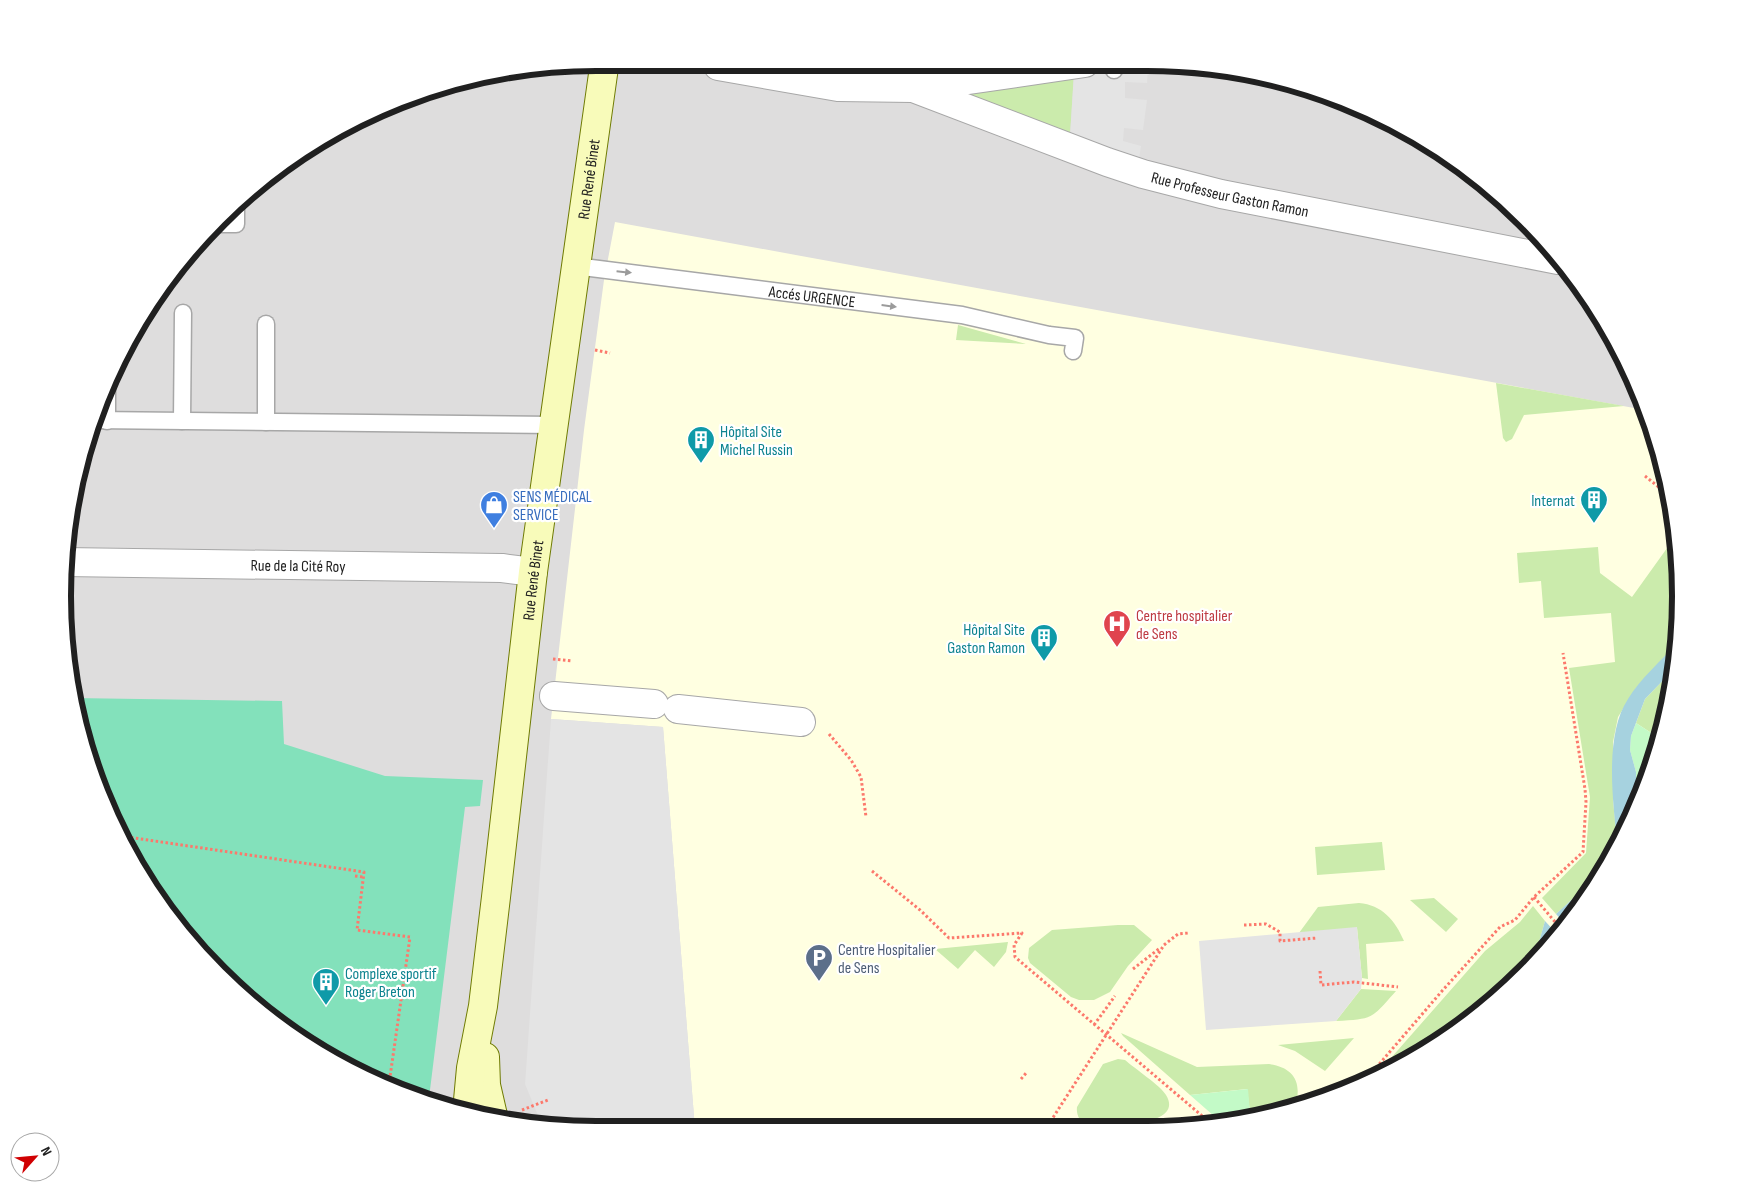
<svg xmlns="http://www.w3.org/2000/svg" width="1743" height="1192" viewBox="0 0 1743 1192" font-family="'Sofia Sans Condensed',sans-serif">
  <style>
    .residential { fill: #dedddd }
    .education { fill: #ffffe1 }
    .grass { fill: #cbebac }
    .park { fill: #c3fac7 }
    .pitch { fill: #83e1bb }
    .parking { fill: #e4e4e4 }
    .water { fill: #a6d2df }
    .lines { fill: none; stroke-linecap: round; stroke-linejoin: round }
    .lane-casing { stroke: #a7a7a7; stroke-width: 19 }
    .street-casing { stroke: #a7a7a7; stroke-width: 30 }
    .secondary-casing { stroke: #6f7b03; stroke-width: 30 }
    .path { stroke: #fc796c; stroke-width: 3; stroke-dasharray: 2.5 2.5; stroke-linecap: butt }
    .lane { stroke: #fff; stroke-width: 16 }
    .street { stroke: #fff; stroke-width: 28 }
    .secondary { stroke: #f8fbba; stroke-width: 28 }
    .oneway { fill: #9b9b9b }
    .labels { text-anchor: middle; stroke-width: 4.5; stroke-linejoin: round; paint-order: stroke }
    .street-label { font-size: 16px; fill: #202020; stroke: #fff }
    .culture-label { font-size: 16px; fill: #0d838f; stroke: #fff; text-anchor: start }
    .shop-label { font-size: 16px; fill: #366cbe; stroke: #fff; text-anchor: start }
    .health-label { font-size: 16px; fill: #be3a42; stroke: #fff; text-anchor: start }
    .service-label { font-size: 16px; fill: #4e5e75; stroke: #fff; text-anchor: start }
    .rim { fill: none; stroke: #202020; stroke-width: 6 }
  </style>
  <rect width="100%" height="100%" fill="#f1ede6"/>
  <!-- residential -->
  <path class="residential" d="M 1147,63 L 1251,73 L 1383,118 L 1472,173 L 1524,219 L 1590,299 L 1640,392 L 1670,492 L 1680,596 L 1670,700 L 1640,800 L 1591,892 L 1524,973 L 1444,1039 L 1351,1089 L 1251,1119 L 1147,1130 L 596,1130 L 492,1119 L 360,1074 L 299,1039 L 219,973 L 134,862 L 103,800 L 73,700 L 64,561 L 81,458 L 103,392 L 173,271 L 244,195 L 299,153 L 425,91 L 526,67 Z"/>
  <!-- education -->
  <path class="education" d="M 615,222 L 1645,410 L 1670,492 L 1680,596 L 1670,700 L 1640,800 L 1591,892 L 1524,973 L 1444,1039 L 1351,1089 L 1251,1119 L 1147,1130 L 695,1129 L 663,727 L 551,719 L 584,430 L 604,280 Z"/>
  <!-- grass -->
  <path class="grass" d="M 1074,73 L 1070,136 L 964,97 L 962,90 Z
    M 958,325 L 1026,344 L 956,340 Z
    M 1496,383 L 1624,406 L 1524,415 L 1512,439 L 1506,442 L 1503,438 Z
    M 1675,537 L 1680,596 L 1676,644 L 1636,688 L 1618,717 L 1613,742 L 1613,800 L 1617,842 L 1600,874 L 1556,914 L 1542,898 L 1586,853 L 1590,797 L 1569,668 L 1615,662 L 1611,613 L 1544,618 L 1541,581 L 1519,583 L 1517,553 L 1598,547 L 1600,573 L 1632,597 Z
    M 1673,670 L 1670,700 L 1659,738 L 1636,723 L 1645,699 Z
    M 1382,842 L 1385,870 L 1317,875 L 1315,847 Z
    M 1434,898 L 1458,919 L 1446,932 L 1410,900 Z
    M 1359,903 C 1382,905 1395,920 1404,941 L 1366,944 L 1368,979 L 1362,978 L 1357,928 L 1299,933 L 1318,907 Z
    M 1533,906 L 1545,921 L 1533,963 L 1524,973 L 1444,1039 L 1376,1075 L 1485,951 L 1520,922 Z
    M 1118,925 L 1134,925 L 1152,940 L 1128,966 L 1110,992 L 1094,1000 L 1079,1000 L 1071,997 L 1030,963 L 1028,958 L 1029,948 L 1052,930 Z
    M 1008,942 L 1006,952 L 994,967 L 975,950 L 958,969 L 935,949 Z
    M 1361,989 L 1396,991 C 1371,1019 1374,1019 1336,1021 Z
    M 1121,1033 L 1197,1067 L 1269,1064 C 1293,1067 1303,1082 1295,1106 L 1279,1111 L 1250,1112 L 1247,1089 L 1190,1095 L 1123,1036 Z
    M 1354,1038 L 1325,1071 L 1295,1051 L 1278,1045 Z
    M 1118,1059 L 1125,1060 C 1134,1068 1161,1086 1166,1095 C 1186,1128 1104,1125 1088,1126 C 1080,1122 1076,1115 1077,1107 L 1103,1064 Z"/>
  <!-- park -->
  <path class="park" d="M 1636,723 L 1659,738 L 1640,800 L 1636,807 L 1636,772 L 1630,750 L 1631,736 Z
    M 1248,1089 L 1250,1112 L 1214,1116 L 1190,1095 Z"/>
  <!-- pitch -->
  <path class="pitch" d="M 73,698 L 282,701 L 284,744 L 385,776 L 483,780 L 480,806 L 465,807 L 429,1098 L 360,1074 L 299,1039 L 219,973 L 134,862 L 103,800 Z"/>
  <!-- parking -->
  <path class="parking" d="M 1148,67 L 1147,83 L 1125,82 L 1125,98 L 1147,100 L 1143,130 L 1124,128 L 1123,141 L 1141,146 L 1139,159 L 1070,136 L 1074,73 Z
    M 551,719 L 663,727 L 695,1129 L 596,1130 L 544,1124 L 539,1118 L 525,1084 Z
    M 1357,927 L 1362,978 L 1361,989 L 1336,1021 L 1206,1030 L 1199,941 Z"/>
  <!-- water -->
  <path class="water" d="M 1676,644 L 1673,670 L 1645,699 L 1631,736 L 1630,750 L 1636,772 L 1636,807 L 1617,842 C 1613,801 1604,735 1628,699 C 1641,678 1660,662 1676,644 Z
    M 1600,874 L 1591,892 L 1565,924 L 1556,914 Z
    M 1545,921 L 1557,934 L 1533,963 Z"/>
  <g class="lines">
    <defs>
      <g id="lane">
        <path d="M 1114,70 L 1114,63"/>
        <path d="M 217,224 L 236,224 L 236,204"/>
        <path id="s1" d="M 575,266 L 962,315 L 1049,335 L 1075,338 L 1073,351"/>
        <path d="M 93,420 L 553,425"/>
        <path d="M 107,421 L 107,385"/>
        <path d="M 182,421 L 183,313"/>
        <path d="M 266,422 L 266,324"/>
      </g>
      <g id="street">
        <path d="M 718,66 L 838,87 L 913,88 L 1085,63"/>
        <path id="s2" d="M 913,88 L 1107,162 L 1143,174 L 1221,194 L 1558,260"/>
        <path id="s3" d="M 64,562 L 502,568 L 533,572"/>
        <path d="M 554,696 L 654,704"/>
        <path d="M 678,709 L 801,722"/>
      </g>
      <g id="secondary">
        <path d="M 485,1057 L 486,1085 L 494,1120"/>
        <path id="s4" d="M 467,1111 L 471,1068 L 483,1006 L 496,897 L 533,572 L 604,67"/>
      </g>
    </defs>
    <!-- lane casing -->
    <use href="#lane" class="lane-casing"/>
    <!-- street casing -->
    <use href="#street" class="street-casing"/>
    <!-- secondary casing -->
    <use href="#secondary" class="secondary-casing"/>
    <!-- path -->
    <path class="path" d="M 595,350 L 610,353
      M 1645,476 L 1671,497
      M 553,659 L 572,661
      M 829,734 L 851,760 L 861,777 L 866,817
      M 121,836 L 364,872 L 357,930 L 410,937 L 389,1084
      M 872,871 L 920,910 L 949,938 L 1022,933 L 1014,945 L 1015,957 L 1207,1120 L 1256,1118
      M 355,876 L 363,877
      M 1534,897 L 1561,929
      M 1244,925 L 1266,924 L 1280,932 L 1280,941 L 1317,938
      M 1133,969 L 1160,948
      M 1320,971 L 1321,985 L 1354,982 L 1398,987
      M 1094,1025 L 1115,996
      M 1021,1079 L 1027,1072
      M 1363,1083 L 1442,991 L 1500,927 L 1515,920 L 1534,897 L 1583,852 L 1586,802 L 1585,789 L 1563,653
      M 522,1110 L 548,1100
      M 1045,1130 L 1164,945 L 1178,934 L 1189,933
      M 1111,1130 L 1206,1121"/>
    <!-- lane -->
    <use href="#lane" class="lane"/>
    <!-- street -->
    <use href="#street" class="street"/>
    <!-- secondary -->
    <use href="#secondary" class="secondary"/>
  </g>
  <!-- one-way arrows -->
  <defs><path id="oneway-solid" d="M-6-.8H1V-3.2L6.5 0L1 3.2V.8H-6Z" transform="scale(1.25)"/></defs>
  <g class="oneway">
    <use href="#oneway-solid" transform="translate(624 272) rotate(6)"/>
    <use href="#oneway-solid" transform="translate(889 306) rotate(7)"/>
  </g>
  <!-- icons -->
  <defs>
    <symbol id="building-pin" viewBox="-11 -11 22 30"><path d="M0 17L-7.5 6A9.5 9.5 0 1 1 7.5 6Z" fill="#0f9aa8" stroke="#fff"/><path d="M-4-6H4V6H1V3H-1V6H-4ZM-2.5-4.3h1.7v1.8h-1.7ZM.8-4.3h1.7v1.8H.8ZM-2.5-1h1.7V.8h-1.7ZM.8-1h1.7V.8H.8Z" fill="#fff"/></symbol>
    <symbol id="shop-pin" viewBox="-11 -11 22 30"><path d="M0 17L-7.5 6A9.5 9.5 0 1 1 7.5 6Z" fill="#3f7fe0" stroke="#fff"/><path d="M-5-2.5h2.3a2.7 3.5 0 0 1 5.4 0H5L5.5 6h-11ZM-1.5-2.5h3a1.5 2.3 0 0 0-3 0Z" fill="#fff"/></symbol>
    <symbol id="hospital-pin" viewBox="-11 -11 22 30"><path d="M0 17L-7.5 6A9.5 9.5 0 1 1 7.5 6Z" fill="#e0444e" stroke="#fff"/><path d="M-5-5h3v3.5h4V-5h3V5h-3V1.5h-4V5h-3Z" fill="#fff"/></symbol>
    <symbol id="parking-pin" viewBox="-11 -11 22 30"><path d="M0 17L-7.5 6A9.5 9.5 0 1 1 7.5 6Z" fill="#5c6f8a" stroke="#fff"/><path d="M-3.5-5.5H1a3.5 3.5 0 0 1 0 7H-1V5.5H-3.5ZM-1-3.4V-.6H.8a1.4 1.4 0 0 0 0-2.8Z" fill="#fff"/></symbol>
  </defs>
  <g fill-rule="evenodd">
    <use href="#building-pin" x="685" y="424" width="32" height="43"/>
    <use href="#building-pin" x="1578" y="484" width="32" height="43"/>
    <use href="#shop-pin" x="478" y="489" width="32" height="43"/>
    <use href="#hospital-pin" x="1101" y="608" width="32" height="43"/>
    <use href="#building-pin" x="1028" y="622" width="32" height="43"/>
    <use href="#parking-pin" x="803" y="942" width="32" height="43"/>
    <use href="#building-pin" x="310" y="966" width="32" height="43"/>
  </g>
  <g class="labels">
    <!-- street labels -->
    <g class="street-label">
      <text dy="6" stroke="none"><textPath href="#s4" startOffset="940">Rue René Binet</textPath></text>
      <text dy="6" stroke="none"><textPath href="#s2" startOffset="335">Rue Professeur Gaston Ramon</textPath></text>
      <text dy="6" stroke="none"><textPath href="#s1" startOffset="239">Accés URGENCE</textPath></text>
      <text dy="6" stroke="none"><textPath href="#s3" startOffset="234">Rue de la Cité Roy</textPath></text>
      <text dy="6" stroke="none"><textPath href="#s4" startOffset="535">Rue René Binet</textPath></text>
    </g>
    <!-- culture labels -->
    <g class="culture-label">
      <text x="720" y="437">Hôpital Site<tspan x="720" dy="18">Michel Russin</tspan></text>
      <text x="1575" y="506" text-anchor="end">Internat</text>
      <text x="1025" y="635" text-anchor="end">Hôpital Site<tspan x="1025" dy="18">Gaston Ramon</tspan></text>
      <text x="345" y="979">Complexe sportif<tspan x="345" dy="18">Roger Breton</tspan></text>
    </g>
    <!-- shop labels -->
    <g class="shop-label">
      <text x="513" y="502">SENS MÉDICAL<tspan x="513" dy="18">SERVICE</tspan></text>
    </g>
    <!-- health labels -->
    <g class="health-label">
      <text x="1136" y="621">Centre hospitalier<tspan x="1136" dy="18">de Sens</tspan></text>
    </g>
    <!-- service labels -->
    <g class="service-label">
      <text x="838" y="955">Centre Hospitalier<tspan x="838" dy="18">de Sens</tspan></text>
    </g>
  </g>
  <!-- crop -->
  <path d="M0 0H1743V1192H0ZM596 71H1147A525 525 0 0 1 1672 596V596A525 525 0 0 1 1147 1121H596A525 525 0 0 1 71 596V596A525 525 0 0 1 596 71Z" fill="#fff" fill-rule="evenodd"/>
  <path class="rim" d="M596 71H1147A525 525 0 0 1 1672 596V596A525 525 0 0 1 1147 1121H596A525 525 0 0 1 71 596V596A525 525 0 0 1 596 71Z"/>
  <!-- north arrow -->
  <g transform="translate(35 1157) rotate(63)"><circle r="24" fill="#ffffff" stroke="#a6a6a6"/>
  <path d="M0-4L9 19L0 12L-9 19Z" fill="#d00002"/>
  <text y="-8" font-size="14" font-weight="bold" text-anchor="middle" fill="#202020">N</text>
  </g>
</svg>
